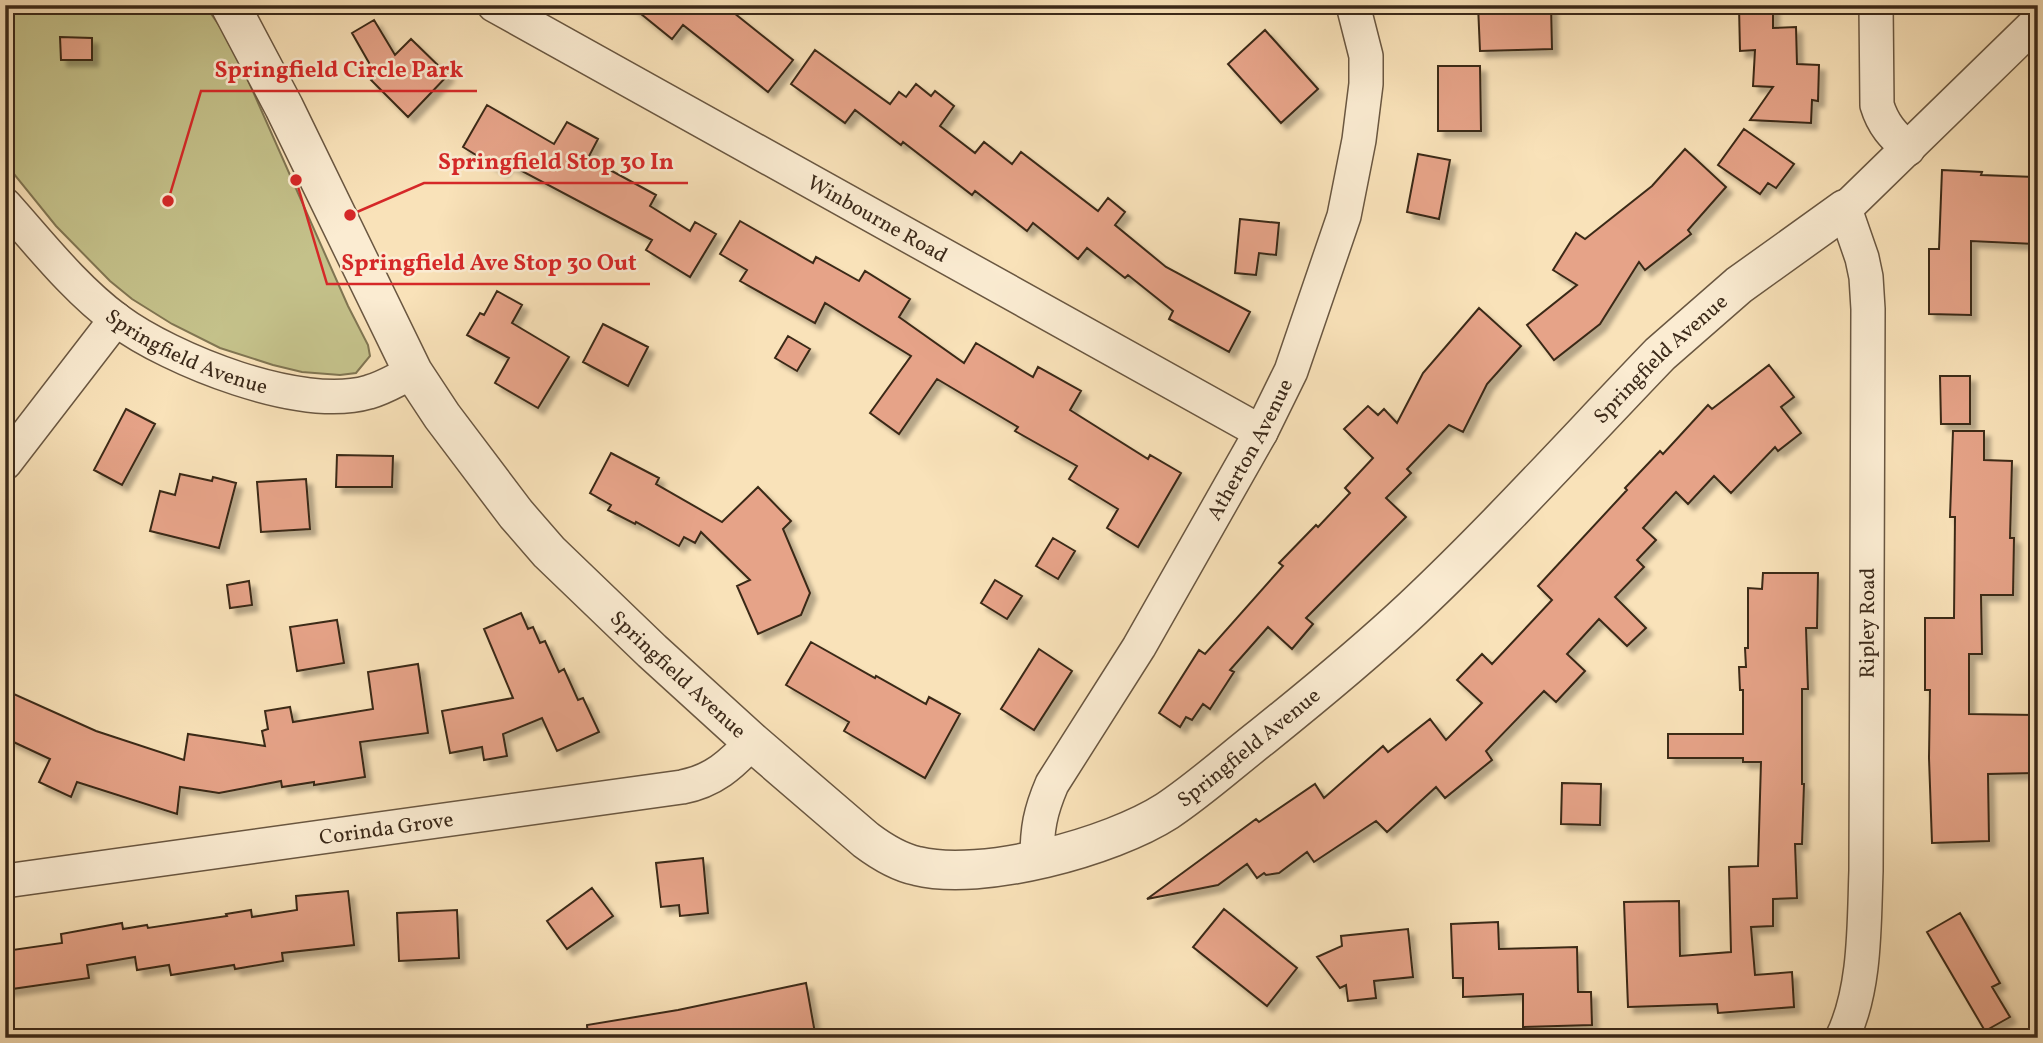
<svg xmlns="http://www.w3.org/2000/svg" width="2043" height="1043" viewBox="0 0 2043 1043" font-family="Vollkorn,serif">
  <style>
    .park { fill: #c4c18a; stroke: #807552; stroke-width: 2 }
    .building { fill: #e6a388; stroke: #3b2919; stroke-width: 2; filter: url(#shadow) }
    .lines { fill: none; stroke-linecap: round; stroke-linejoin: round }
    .minor-casing { stroke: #6a5741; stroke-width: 36 }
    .tertiary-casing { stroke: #6a5741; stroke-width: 41 }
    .minor { stroke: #fbecd2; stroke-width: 33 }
    .tertiary { stroke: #fbecd2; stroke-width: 38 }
    .labels { text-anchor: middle; stroke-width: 5; stroke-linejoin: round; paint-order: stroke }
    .street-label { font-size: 21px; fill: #3b2919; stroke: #fbecd2 }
    .leader { fill: none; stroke: #d62828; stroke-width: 2.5 }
    .callout-dot { fill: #d62828; stroke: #fbecd2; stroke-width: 2.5 }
    .callout-label { font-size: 23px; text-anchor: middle; font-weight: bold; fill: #d62828; stroke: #fbecd2; stroke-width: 5; stroke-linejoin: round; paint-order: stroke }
  </style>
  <defs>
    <filter id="shadow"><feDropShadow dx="6" dy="6" stdDeviation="2" flood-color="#0004"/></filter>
  </defs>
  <rect width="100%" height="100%" fill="#f9e2b9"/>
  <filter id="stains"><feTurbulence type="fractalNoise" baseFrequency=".00286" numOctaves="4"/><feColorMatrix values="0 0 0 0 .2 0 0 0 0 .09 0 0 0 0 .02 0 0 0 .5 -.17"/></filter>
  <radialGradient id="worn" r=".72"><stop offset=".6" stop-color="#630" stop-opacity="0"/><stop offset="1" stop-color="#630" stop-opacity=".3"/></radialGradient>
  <!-- park -->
  <path class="park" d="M 5,5 L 205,5 L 232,44 L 348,306 L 368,345 L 370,356 L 356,373 L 340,375 L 302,372 L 273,365 L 220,348 L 172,324 L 132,299 L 110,281 L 56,226 L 5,163 Z"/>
  <!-- building -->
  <path class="building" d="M 630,5 L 724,5 L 793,60 L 768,92 L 683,25 L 672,39 Z
    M 1478,5 L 1551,5 L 1552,49 L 1480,51 Z
    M 1773,6 L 1773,28 L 1796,27 L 1797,64 L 1819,65 L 1818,101 L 1812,100 L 1811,123 L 1750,120 L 1773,87 L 1753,86 L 1755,50 L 1740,51 L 1739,7 Z
    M 374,20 L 395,55 L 411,39 L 448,75 L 408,117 L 371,80 L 376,75 L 352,33 Z
    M 1265,30 L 1318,89 L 1281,123 L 1228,64 Z
    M 60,37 L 92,38 L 92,60 L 61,60 Z
    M 815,50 L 890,104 L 899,92 L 906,97 L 916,84 L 931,96 L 935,91 L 954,106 L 940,126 L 975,153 L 984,142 L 1012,164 L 1021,152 L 1098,211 L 1108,198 L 1125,212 L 1115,225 L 1166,267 L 1250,312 L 1229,352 L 1169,319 L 1173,311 L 1128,275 L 1125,278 L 1087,248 L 1078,259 L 1033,223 L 1027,231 L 975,191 L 972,195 L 903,142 L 901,145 L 855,110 L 845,123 L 791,84 Z
    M 1438,66 L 1480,66 L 1481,131 L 1438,131 Z
    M 487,105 L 554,144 L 567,122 L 598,139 L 588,158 L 656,195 L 650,206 L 690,231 L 695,222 L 716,234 L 690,277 L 646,250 L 652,240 L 507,163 L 502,171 L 463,147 Z
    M 1744,129 L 1794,164 L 1776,188 L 1768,183 L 1760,194 L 1718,165 Z
    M 1685,149 L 1726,187 L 1688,230 L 1691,234 L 1645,270 L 1639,262 L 1600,324 L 1554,360 L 1527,325 L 1577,285 L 1553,270 L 1576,233 L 1585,239 L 1652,186 Z
    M 1418,154 L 1450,160 L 1439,219 L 1407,212 Z
    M 1942,170 L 1982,172 L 1981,175 L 2038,177 L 2037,244 L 1971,241 L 1971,315 L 1929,314 L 1929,249 L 1939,249 Z
    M 1240,219 L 1279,223 L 1276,255 L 1259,253 L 1256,275 L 1235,273 Z
    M 740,221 L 813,263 L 816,257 L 859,281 L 865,271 L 910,299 L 899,317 L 964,363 L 976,343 L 1033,377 L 1038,367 L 1081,391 L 1070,410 L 1148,459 L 1150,455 L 1181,473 L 1138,547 L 1107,528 L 1118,509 L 1069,479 L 1077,466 L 1015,431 L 1018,427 L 937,379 L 899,434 L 870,413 L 911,356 L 825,303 L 815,323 L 740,281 L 747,270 L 720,254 Z
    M 497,291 L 522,305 L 512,323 L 569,357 L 538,408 L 495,383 L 509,358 L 467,335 L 480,313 L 484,315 Z
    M 1479,308 L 1521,346 L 1487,384 L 1463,432 L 1449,425 L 1407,469 L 1411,473 L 1386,498 L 1406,517 L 1306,618 L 1313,624 L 1292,649 L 1268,627 L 1230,670 L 1234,672 L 1210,709 L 1203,704 L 1192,720 L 1186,717 L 1180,727 L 1159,713 L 1199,650 L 1205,654 L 1283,566 L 1279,563 L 1316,525 L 1318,527 L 1350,493 L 1345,488 L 1373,458 L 1344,429 L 1368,406 L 1378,415 L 1384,409 L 1397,423 L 1423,373 Z
    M 603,324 L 648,347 L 628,386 L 583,362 Z
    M 788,336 L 810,349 L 797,371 L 775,358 Z
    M 1769,365 L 1794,397 L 1781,407 L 1801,433 L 1778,451 L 1775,447 L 1731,493 L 1714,476 L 1688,504 L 1676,492 L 1643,528 L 1656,540 L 1637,560 L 1644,567 L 1615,597 L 1646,628 L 1627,646 L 1599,619 L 1567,654 L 1585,671 L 1556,702 L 1544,691 L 1486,751 L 1492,760 L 1445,798 L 1436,787 L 1387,832 L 1376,821 L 1314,862 L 1307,852 L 1279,873 L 1266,875 L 1264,873 L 1257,878 L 1247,864 L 1218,885 L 1147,899 L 1256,819 L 1259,822 L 1315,784 L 1324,798 L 1383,746 L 1388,752 L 1430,719 L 1446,740 L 1482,703 L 1457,680 L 1482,654 L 1492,664 L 1552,600 L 1538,586 L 1627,490 L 1625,488 L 1660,451 L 1663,454 L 1708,405 L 1712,409 Z
    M 1940,376 L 1970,376 L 1970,424 L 1941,424 Z
    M 126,409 L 155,424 L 122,485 L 94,470 Z
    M 1953,431 L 1984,431 L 1984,460 L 2012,461 L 2010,538 L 2014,538 L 2013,595 L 1981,595 L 1982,654 L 1969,654 L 1969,714 L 2038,715 L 2038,765 L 2036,773 L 1988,774 L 1989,841 L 1932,843 L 1929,758 L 1930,690 L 1925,690 L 1925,618 L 1954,618 L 1955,517 L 1950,517 Z
    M 611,453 L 659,478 L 656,484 L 722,522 L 758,487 L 791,521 L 783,529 L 810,593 L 801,615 L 758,634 L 737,586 L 750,580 L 701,532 L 695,543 L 684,537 L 679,546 L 636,522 L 635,524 L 608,510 L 611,505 L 590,493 Z
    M 337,455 L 393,456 L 392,487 L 336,487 Z
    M 180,474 L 212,481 L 213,477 L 236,483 L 219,548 L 150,531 L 160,491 L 175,495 Z
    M 306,479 L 310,529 L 261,532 L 257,482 Z
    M 1053,538 L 1075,551 L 1058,579 L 1036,566 Z
    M 1763,573 L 1818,573 L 1817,628 L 1806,628 L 1808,689 L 1802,689 L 1802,784 L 1804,784 L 1802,844 L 1795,844 L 1797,898 L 1773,899 L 1773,926 L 1751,927 L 1755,975 L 1792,972 L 1794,1007 L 1718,1013 L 1717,1004 L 1628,1007 L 1624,902 L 1679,901 L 1680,956 L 1731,952 L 1729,867 L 1758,866 L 1761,762 L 1743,762 L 1743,758 L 1668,758 L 1668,734 L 1743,734 L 1743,690 L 1740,690 L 1739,667 L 1746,667 L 1745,648 L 1748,648 L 1748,588 L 1762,589 Z
    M 995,580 L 1022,596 L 1007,619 L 981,603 Z
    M 249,581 L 252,605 L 230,608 L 227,585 Z
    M 521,613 L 528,629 L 533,627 L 540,643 L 545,641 L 559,672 L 564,669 L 578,700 L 583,698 L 599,732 L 557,751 L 542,718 L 503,734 L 507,756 L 484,760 L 482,747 L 450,753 L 442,711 L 513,698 L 484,629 Z
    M 337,620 L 344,663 L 297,671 L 290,627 Z
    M 811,642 L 875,678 L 876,676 L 926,704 L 929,697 L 960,714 L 925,778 L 844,731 L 849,722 L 786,685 Z
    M 1039,649 L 1072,671 L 1034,730 L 1001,709 Z
    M 418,664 L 428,733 L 360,742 L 365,777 L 314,785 L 314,782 L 282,787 L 281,781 L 219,793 L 180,787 L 177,814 L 77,782 L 71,797 L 39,782 L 50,759 L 5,738 L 5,690 L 96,731 L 184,760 L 188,734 L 265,746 L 262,731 L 268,729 L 265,711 L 290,707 L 293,722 L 373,709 L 368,672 Z
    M 1562,783 L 1601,784 L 1600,825 L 1561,824 Z
    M 703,858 L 708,913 L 680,916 L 679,905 L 661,907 L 656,863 Z
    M 592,888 L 613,916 L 567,949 L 547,921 Z
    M 348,891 L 354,945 L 282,953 L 283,961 L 235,969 L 234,965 L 171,975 L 169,965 L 137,970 L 135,957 L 87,965 L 89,978 L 5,990 L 5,951 L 62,943 L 61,934 L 122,923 L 123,929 L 147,925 L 148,928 L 227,916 L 226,914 L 251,910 L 252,917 L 297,910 L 296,896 Z
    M 1224,909 L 1297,968 L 1267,1006 L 1193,947 Z
    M 457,910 L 459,958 L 399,961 L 397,913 Z
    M 1960,913 L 2000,983 L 1992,987 L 2010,1017 L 1985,1031 L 1927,932 Z
    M 1498,922 L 1499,949 L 1577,947 L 1578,992 L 1591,992 L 1592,1025 L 1523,1027 L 1523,994 L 1463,997 L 1463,978 L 1453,978 L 1451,924 Z
    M 1408,929 L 1413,977 L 1374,981 L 1376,998 L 1348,1001 L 1346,985 L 1340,988 L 1317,957 L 1342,946 L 1341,936 Z
    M 806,983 L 815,1033 L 790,1038 L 588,1038 L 587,1025 L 678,1010 Z"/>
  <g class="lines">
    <defs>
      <g id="minor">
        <path id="s1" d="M 494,5 L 1261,432"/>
        <path d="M 1876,5 L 1877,105 C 1883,125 1893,135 1908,149"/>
        <path id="s2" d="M 5,205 C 40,244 74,288 117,320 C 171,360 301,412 369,392 C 384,388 398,379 413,372"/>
        <path d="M 5,463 L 116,319"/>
        <path id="s3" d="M 1037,859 C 1037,829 1040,812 1052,784 L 1139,647 L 1261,432 L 1291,371 L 1344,216 L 1359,140 L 1366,84 L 1366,56 L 1353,5"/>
        <path id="s4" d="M 5,881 L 682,787 C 713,781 731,765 752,742"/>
        <path id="s5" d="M 1842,1038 C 1866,989 1864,923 1866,871 L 1868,309 L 1866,277 L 1862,258 L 1845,209 L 2038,21"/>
      </g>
      <g id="tertiary">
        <path id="s6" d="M 230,5 L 284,107 L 413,372 L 442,416 L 516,514 L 549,552 L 652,651 L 752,742 L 866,840 C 882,852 898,862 917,866 C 982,882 1111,847 1167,811 C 1200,789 1231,761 1263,736 C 1314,695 1365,653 1412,609 C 1498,528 1578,439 1660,354 L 1739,285 L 1845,209"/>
      </g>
    </defs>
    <!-- minor casing -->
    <use href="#minor" class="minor-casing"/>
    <!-- tertiary casing -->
    <use href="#tertiary" class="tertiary-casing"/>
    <!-- minor -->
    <use href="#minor" class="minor"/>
    <!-- tertiary -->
    <use href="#tertiary" class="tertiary"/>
  </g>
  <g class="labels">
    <!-- street labels -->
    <g class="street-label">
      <text dy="7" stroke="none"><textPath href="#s1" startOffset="439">Winbourne Road</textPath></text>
      <text dy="7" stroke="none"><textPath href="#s2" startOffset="238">Springfield Avenue</textPath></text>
      <text dy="7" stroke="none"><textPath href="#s6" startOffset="2053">Springfield Avenue</textPath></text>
      <text dy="7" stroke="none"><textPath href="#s3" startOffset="466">Atherton Avenue</textPath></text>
      <text dy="7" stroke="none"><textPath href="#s5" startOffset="418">Ripley Road</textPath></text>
      <text dy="7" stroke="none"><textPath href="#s6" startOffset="814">Springfield Avenue</textPath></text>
      <text dy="7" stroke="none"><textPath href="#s6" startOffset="1486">Springfield Avenue</textPath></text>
      <text dy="7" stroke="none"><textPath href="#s4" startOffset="385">Corinda Grove</textPath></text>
    </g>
  </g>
  <!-- callouts -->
  <path class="leader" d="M168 201L201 91H477M350 215L424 183H688M296 180L327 284H650"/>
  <g class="callout-dot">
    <circle cx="168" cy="201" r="7"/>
    <circle cx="350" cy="215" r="7"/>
    <circle cx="296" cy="180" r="7"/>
  </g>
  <g class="callout-label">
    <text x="339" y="77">Springfield Circle Park</text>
    <text x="556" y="169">Springfield Stop 30 In</text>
    <text x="489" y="270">Springfield Ave Stop 30 Out</text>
  </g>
  <!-- margin -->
  <rect width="2043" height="1043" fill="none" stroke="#f9e2b9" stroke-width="28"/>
  <rect x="7" y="7" width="2029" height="1029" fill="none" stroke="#3b2919" stroke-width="3.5"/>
  <rect x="14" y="14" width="2015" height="1015" fill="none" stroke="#3b2919" stroke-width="2"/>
  <rect width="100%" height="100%" filter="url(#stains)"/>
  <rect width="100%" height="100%" fill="url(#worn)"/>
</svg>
